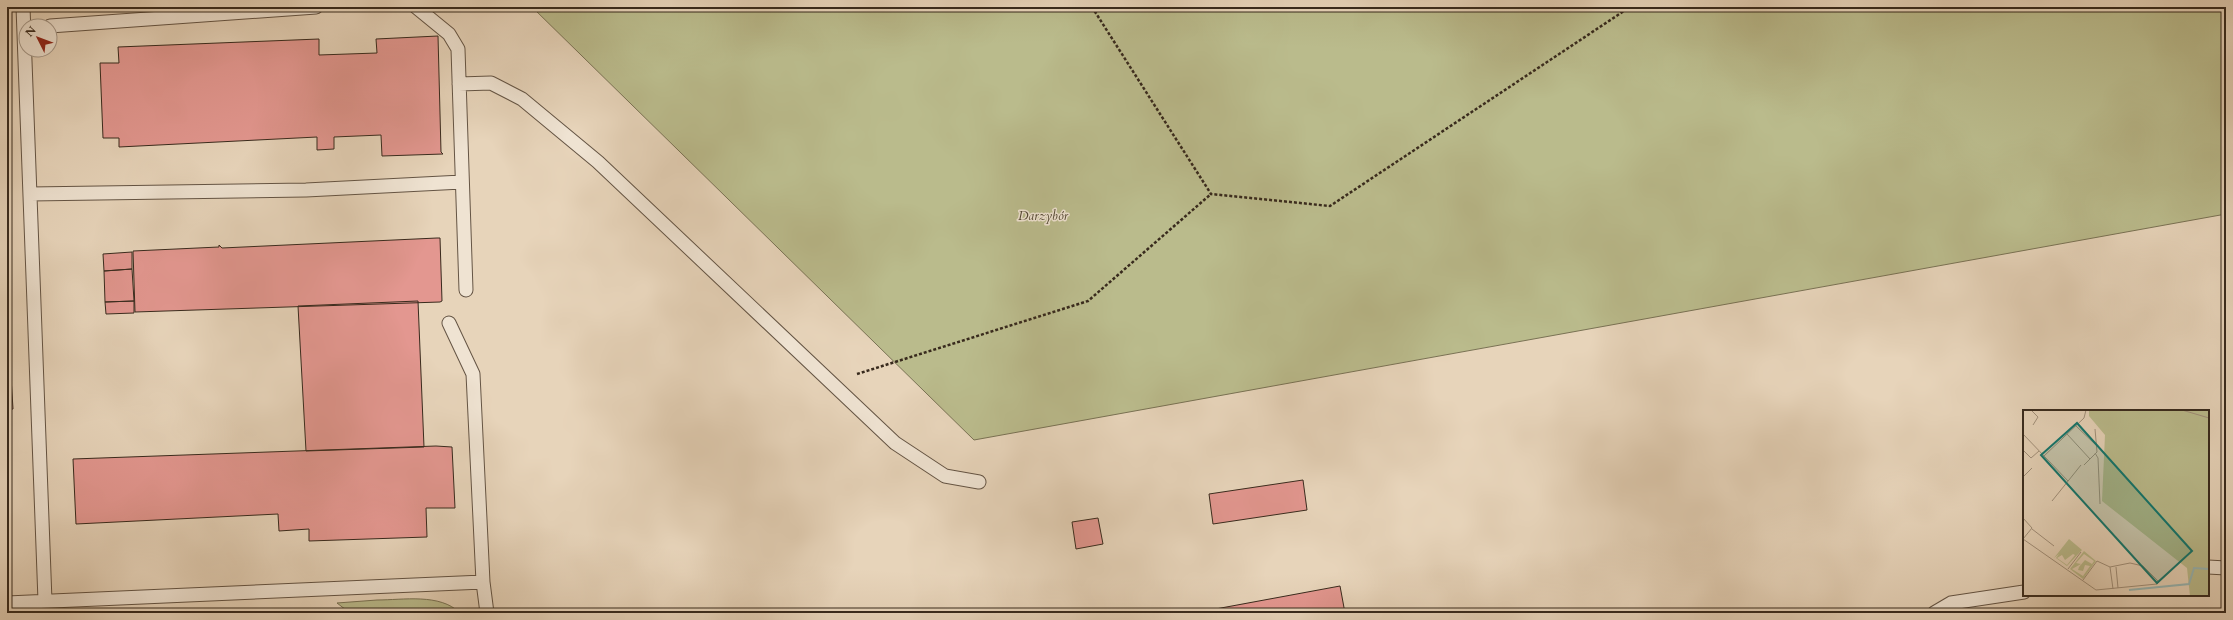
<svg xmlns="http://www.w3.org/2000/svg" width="2233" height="620" viewBox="0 0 2233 620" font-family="Cardo,serif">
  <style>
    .green { fill: #babb8c; stroke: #797254 }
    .building { fill: #e39790; stroke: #382a1d }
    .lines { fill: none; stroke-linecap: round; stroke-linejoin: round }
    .lane-casing { stroke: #645444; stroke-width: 15 }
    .path { stroke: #382a1d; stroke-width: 2.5; stroke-dasharray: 3 2; stroke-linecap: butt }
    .lane { stroke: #efe3d2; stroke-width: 13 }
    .labels { text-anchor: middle; stroke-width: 3; stroke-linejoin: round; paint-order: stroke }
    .park-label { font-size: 13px; font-style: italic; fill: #524733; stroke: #efe3d2 }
    .inset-river { fill: none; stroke: #97b7b5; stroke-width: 2 }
    .inset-road { fill: none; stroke: #a1907b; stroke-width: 1 }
    .view { fill: #0f766e; fill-opacity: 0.15; stroke: #0f766e; stroke-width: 2 }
    .inset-edge { fill: none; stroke: #382a1d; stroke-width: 2 }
  </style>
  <rect width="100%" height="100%" fill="#e7d4ba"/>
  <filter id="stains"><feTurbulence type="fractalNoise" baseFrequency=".005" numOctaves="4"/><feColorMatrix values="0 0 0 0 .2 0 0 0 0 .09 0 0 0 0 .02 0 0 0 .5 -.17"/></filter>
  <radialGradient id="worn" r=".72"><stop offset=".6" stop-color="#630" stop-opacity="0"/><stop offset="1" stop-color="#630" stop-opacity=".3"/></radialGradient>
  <!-- green -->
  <path class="green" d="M 532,7 L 2226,7 L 2226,214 L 974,440 Z
    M 377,600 C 403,600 440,593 460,613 L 350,613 L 337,603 Z"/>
  <!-- building -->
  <path class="building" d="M 438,36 L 441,152 L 443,154 L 382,156 L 381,135 L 334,137 L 334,149 L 317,150 L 317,137 L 119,147 L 119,138 L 103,138 L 100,63 L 119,63 L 118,47 L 319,39 L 319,55 L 377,53 L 376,39 Z
    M 437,238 L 440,238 L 442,301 L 440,302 L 135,312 L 133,251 L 219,247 L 219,245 L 222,248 Z
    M 132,252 L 132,269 L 104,271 L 103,254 Z
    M 132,269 L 134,301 L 105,302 L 104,271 Z
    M 134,301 L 134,313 L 106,314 L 105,302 Z
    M 418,301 L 424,447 L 306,451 L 298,306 Z
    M 7,346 L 9,346 L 13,409 L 7,410 Z
    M 436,446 L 452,447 L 455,508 L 426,508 L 427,537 L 309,541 L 309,529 L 279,531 L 278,514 L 76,524 L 73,459 Z
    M 1303,480 L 1307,510 L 1213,524 L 1209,494 Z
    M 1098,518 L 1103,544 L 1076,549 L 1072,522 Z
    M 1340,586 L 1345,613 L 1194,613 Z
    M 2171,610 L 2172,613 L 2143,613 Z"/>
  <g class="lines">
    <defs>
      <path id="lane" d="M 23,7 L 45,601
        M 416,7 L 449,34 L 458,49 L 466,290
        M 50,26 L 316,7
        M 459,84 L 491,83 L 522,99 L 598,162 L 895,443 L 945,476 L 979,482
        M 30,194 L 306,190 L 462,182
        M 449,323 L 473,374 L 483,582 L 487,613
        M 2208,567 L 2226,568
        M 7,603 L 483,582
        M 1934,613 L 1951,603 L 2024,592"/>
    </defs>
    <!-- lane casing -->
    <use href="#lane" class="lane-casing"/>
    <!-- path -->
    <path class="path" d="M 1092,7 L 1211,194 L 1330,206 L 1630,7
      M 857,374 L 1088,301 L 1211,194"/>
    <!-- lane -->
    <use href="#lane" class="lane"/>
  </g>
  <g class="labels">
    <!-- park labels -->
    <g class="park-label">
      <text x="1043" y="220">Darzybór</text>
    </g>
  </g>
  <!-- overview -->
  <g transform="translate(2023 410)">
    <rect width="186" height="186" fill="#e7d4ba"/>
    <path d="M 66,0 L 186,0 L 186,186 L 167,186 L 164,158 L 79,91 L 82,25 L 66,6 ZM 46,129 L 59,140 L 44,156 L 33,148 L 36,144 L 31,148 ZM 50,144 L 52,145 L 44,155 L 34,148 L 39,145 L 42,150 ZM 61,141 L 73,151 L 60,169 L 47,159 ZM 61,144 L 71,151 L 69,154 L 62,150 L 56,157 L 55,160 L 60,161 L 62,155 L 67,156 L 60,166 L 49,159 L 58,154 L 53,153 Z" fill="#babb8c" fill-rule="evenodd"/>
    <path class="inset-river" d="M 106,180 L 166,174 L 171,158 L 186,159"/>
    <path class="inset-road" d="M 8,0 L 15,7 L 10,15M 159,0 L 186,8M 53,16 L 74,36M 0,24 L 45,71M 44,24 L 67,49M 0,40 L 8,48 L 16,41M 72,43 L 75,48 L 77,94M 21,46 L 61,8 L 63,0M 61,55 L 74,42 L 72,19M 0,67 L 9,58M 29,91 L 58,55M 0,108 L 9,118 L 0,129M 9,119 L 31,136M 0,129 L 73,180 L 134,174 L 136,172 L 120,156 L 107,153 L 87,157 L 74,151 L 60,170M 87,157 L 90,179M 93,157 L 95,178M 45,159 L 58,142"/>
    <path class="view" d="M 54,13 L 169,141 L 134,173 L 18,45 Z"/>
    <rect width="186" height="186" class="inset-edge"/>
  </g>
  <!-- margin -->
  <rect width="2233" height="620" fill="none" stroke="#e7d4ba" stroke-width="24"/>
  <rect x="8" y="8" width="2217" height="604" fill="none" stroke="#382a1d" stroke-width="2"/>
  <rect x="12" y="12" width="2209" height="596" fill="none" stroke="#382a1d"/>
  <!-- north arrow -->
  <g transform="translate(38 38) rotate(312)"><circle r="19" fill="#efe3d2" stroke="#a6998a"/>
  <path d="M0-3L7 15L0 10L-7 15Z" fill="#8f2418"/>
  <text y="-6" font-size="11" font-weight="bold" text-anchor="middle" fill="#382a1d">N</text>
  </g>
  <rect width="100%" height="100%" filter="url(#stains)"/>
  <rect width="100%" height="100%" fill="url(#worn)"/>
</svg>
